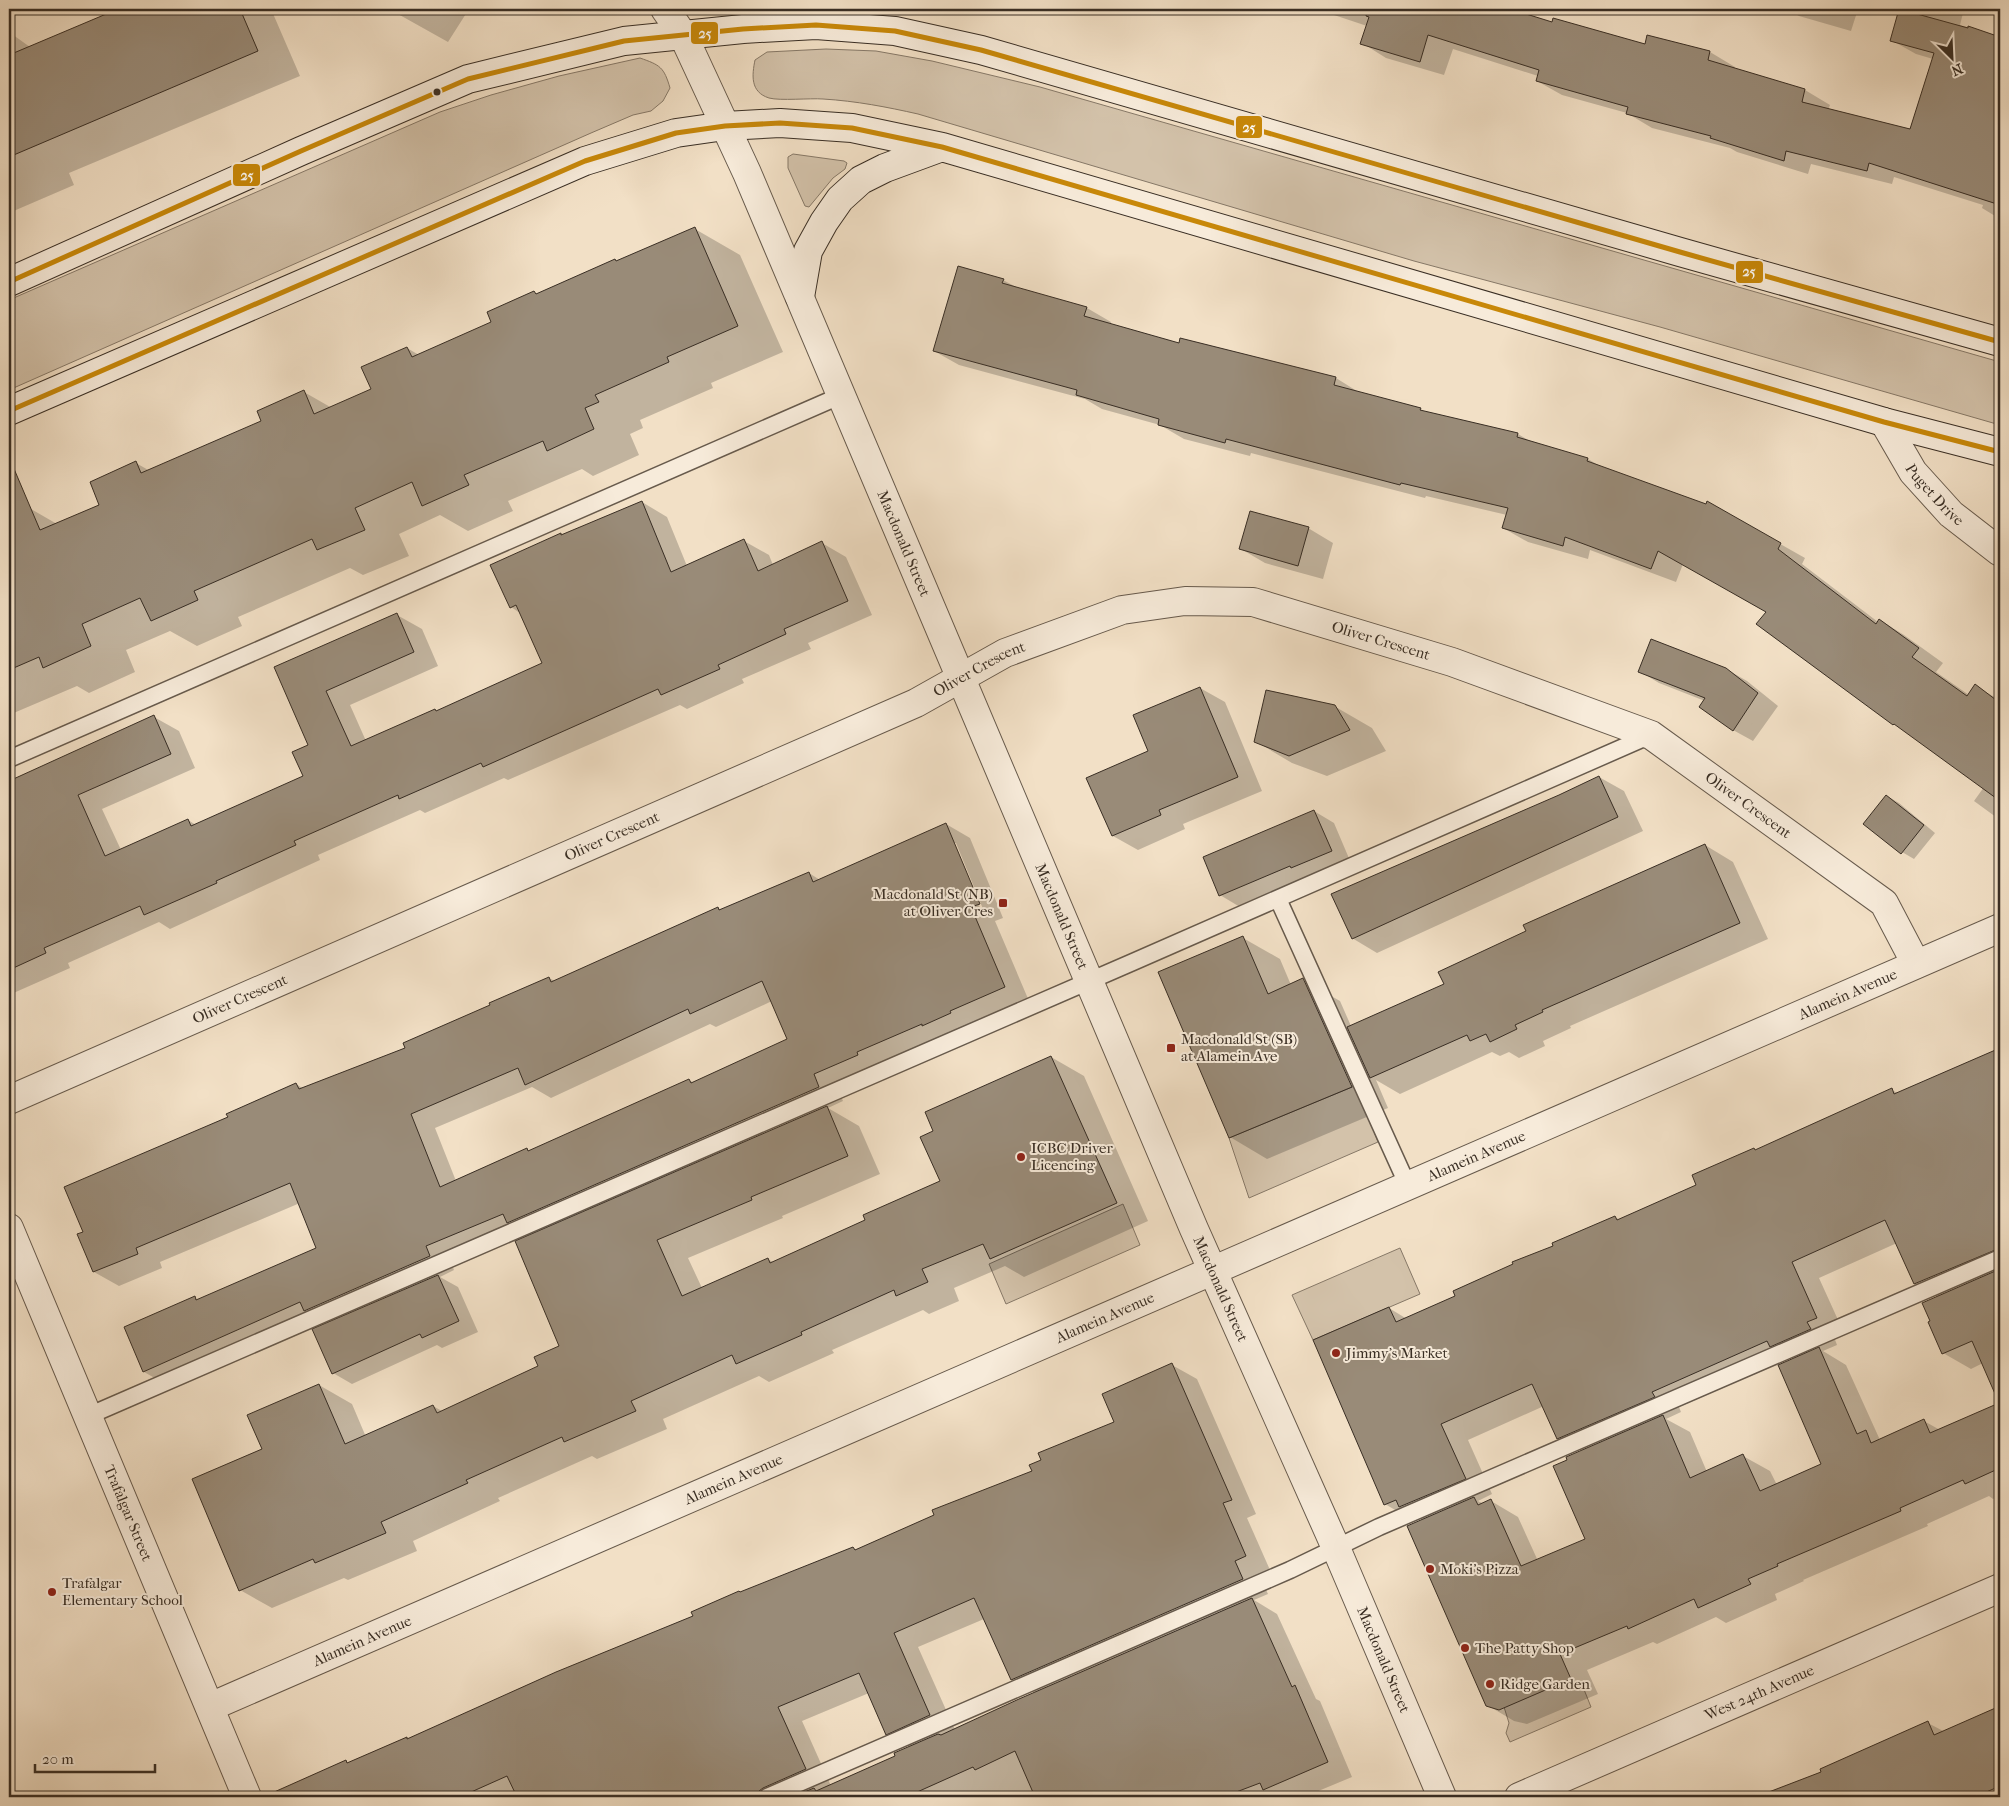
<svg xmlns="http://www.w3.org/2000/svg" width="2009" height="1806" viewBox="0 0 2009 1806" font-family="'IM FELL French Canon',serif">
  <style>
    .green { fill: #d3c2aa; stroke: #867867 }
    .shadow { fill: #0003; fill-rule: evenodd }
    .building { fill: #998b78; stroke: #392e24; fill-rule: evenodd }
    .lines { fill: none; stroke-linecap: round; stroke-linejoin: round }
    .service-casing { stroke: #675a4c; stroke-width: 19 }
    .minor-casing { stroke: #675a4c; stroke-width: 30 }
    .tertiary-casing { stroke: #675a4c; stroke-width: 30 }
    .secondary-casing { stroke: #392e24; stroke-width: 30 }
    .service { stroke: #f7ebda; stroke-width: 16 }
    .minor { stroke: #f7ebda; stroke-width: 28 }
    .tertiary { stroke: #f7ebda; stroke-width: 28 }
    .secondary { stroke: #f7ebda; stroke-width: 28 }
    .bus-1-casing { stroke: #f7ebda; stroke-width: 9 }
    .bus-1 { stroke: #c88809; stroke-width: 5 }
    .bus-dot { fill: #392e24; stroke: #f7ebda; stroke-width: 2 }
    .poi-dot { fill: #8f2418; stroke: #f7ebda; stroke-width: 2 }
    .labels { text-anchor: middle; stroke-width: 4; stroke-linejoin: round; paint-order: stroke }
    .street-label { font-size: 15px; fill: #392e24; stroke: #f7ebda }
    .poi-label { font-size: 15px; fill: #392e24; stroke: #f7ebda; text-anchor: start }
    .line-badge { stroke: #f7ebda; stroke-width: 2 }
    .badge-label { font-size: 14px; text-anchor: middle; font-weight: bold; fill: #fff }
  </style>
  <rect width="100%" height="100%" fill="#f2e0c6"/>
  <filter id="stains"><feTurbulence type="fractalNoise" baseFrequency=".004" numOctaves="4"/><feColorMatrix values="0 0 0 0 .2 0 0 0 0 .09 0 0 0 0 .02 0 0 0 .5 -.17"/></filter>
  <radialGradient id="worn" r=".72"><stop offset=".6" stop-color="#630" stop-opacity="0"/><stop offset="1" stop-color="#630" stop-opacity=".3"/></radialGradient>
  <!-- green -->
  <path class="green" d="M 826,49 L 876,51 L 932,61 L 1040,87 L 2000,362 L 2000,425 L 1660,327 L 1414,261 L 918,114 C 887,107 856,101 823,99 C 810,98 780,101 769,98 C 750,92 752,75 755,60 L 767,52 Z
    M 640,58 C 660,65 664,67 670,88 L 663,101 L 651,111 L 633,115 L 591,133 L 9,390 L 9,300 L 440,112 L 491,95 L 559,76 Z
    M 793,154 L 844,161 L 847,163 L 845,169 L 833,178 L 809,207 L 805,206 L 788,168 L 788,157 Z
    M 1357,1085 L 1378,1142 L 1249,1198 L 1229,1138 Z
    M 1123,1204 L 1140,1245 L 1006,1304 L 989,1264 Z
    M 1400,1248 L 1420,1294 L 1313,1340 L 1292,1295 Z
    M 1571,1679 L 1583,1687 L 1591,1707 L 1510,1742 L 1506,1733 L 1509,1723 L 1504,1707 Z"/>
  <!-- shadow -->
  <path class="shadow" d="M 121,9 L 271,9 L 300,76 L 69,173 L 74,185 L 9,213 L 9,32 L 30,47 Z
    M 389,9 L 469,9 L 448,42 Z
    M 1316,9 L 1506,9 L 1553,23 L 1645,45 L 1648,36 L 1710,52 L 1735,67 L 1734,69 L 1805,90 L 1830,105 L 1828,110 L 1910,131 L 1933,59 L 1916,54 L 1891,40 L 1899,14 L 1903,9 L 1964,9 L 1960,25 L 2000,37 L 2000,219 L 1982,208 L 1983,205 L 1894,177 L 1892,184 L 1811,164 L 1808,174 L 1737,152 L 1730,148 L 1652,128 L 1627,113 L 1562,95 L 1537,81 L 1538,76 L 1453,49 L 1444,75 L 1386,58 L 1362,43 L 1367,26 Z
    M 1786,9 L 1858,9 L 1851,31 L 1799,16 Z
    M 695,229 L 740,255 L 783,352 L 711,383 L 713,388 L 640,420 L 643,428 L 630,434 L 639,455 L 593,476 L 582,469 L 508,501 L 513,511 L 468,531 L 440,515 L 399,534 L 409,556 L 363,575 L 350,568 L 238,617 L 242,626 L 197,646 L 170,631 L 126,650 L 135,672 L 89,693 L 77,686 L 9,715 L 9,519 L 31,509 L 57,524 L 101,506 L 136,463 L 150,471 L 263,422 L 304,392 L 332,408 L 372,390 L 407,348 L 419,355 L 493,323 L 534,292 L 538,295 Z
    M 1003,280 L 1020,289 L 1087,308 L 1111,322 L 1111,325 L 1180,344 L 1336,378 L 1360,393 L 1420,409 L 1427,413 L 1518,434 L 1533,443 L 1588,459 L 1603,468 L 1706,505 L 1708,503 L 1805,558 L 1802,564 L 1878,622 L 1880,620 L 1904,635 L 1943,663 L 1936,672 L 1969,695 L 1975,686 L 2000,700 L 2000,820 L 1974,801 L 1984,787 L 1767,612 L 1683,564 L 1676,582 L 1590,550 L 1588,559 L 1528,542 L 1503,528 L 1507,515 L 1426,496 L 1425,498 L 1251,453 L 1250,456 L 1184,439 L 1160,425 L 1102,409 L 1085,399 L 959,365 L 934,351 Z
    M 642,502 L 667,517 L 687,566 L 744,541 L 769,555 L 773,565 L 822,543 L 846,557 L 872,615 L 808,643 L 811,649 L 742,679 L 744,683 L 687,709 L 680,705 L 508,780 L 504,778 L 425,813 L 420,810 L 318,855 L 320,860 L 170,929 L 159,922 L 68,963 L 70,968 L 9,995 L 9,783 L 154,717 L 179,731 L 195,768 L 102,809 L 121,850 L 188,820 L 196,825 L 304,777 L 310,745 L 275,667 L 397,615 L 422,629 L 438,666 L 350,705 L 366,741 L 437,712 L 543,663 L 520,613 L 511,607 L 561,534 L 562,535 Z
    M 1308,528 L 1333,543 L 1323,579 L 1265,563 L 1241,549 Z
    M 1726,669 L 1747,681 L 1778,706 L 1753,741 L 1733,730 L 1705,701 L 1659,683 L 1639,671 Z
    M 1200,688 L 1225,702 L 1262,791 L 1183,824 L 1185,829 L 1138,850 L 1113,836 L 1088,779 L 1149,752 Z
    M 1334,706 L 1372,728 L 1386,751 L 1327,776 L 1292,763 L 1255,741 Z
    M 1599,777 L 1624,791 L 1643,831 L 1377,953 L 1352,938 L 1560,796 Z
    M 1887,796 L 1899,803 L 1935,833 L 1914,859 L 1902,852 Z
    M 1314,811 L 1334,823 L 1351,863 L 1240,907 L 1220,895 L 1204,858 Z
    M 946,824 L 970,838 L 1003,918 L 995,921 L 1029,1001 L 837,1088 L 843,1101 L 828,1108 L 859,1126 L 880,1174 L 782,1216 L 783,1218 L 688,1258 L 702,1288 L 768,1259 L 774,1263 L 866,1221 L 941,1182 L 935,1132 L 1051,1057 L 1084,1076 L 1148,1221 L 1024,1277 L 1005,1266 L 954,1288 L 959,1301 L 929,1314 L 923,1310 L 832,1350 L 834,1353 L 769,1382 L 759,1376 L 663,1419 L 667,1429 L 597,1459 L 592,1456 L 498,1498 L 500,1501 L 413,1541 L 417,1551 L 348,1580 L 344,1578 L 272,1608 L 240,1590 L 263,1450 L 319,1385 L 352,1404 L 366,1437 L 433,1406 L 442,1411 L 540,1367 L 561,1347 L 531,1236 L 522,1230 L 450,1260 L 454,1270 L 440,1277 L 458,1287 L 478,1332 L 442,1348 L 437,1345 L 352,1384 L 333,1373 L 329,1324 L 319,1318 L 169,1386 L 144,1372 L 125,1328 L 195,1298 L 199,1300 L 318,1248 L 300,1203 L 160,1262 L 162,1268 L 119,1286 L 94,1272 L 79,1235 L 85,1232 L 229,1118 L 296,1084 L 304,1089 L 407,1048 L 549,978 L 555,981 L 718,908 L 722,910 L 809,873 L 820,880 ZM 953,843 L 956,843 L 983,909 L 981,910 ZM 772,1001 L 789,1040 L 694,1083 L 689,1080 L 530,1151 L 527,1150 L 456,1181 L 435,1128 L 532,1087 L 551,1098 L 710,1024 L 716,1027 Z
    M 1705,845 L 1733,862 L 1768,939 L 1570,1026 L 1571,1028 L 1543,1041 L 1545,1046 L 1519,1058 L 1509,1052 L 1500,1056 L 1492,1052 L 1400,1094 L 1376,1080 L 1388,1108 L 1267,1159 L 1230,1137 L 1243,938 L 1280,959 L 1291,985 L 1303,980 L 1340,1001 L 1351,1026 L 1445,985 Z
    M 2000,1049 L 2000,1250 L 1991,1245 L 1990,1247 L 2000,1253 L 2000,1402 L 1983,1363 L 1971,1369 L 1943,1353 L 1938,1297 L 1915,1284 L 1897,1243 L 1819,1278 L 1844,1333 L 1834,1337 L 1837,1345 L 1823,1351 L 1846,1365 L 1880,1440 L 1924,1421 L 1940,1430 L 2000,1404 L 2000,1495 L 1993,1499 L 1989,1496 L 1927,1524 L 1928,1526 L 1803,1580 L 1804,1581 L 1775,1594 L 1777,1600 L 1726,1623 L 1716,1617 L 1657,1644 L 1653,1642 L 1587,1670 L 1598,1694 L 1527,1724 L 1514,1721 L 1487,1705 L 1424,1520 L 1419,1517 L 1412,1520 L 1385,1504 L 1389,1308 L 1407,1319 L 1456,1297 L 1615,1217 L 1620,1220 L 1698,1185 L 1756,1151 L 1892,1090 L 1899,1094 ZM 1791,1358 L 1794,1359 L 1823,1465 L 1777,1485 L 1770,1471 L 1743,1456 L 1707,1472 L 1690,1432 L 1666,1419 L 1681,1412 L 1679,1407 ZM 1544,1406 L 1558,1438 L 1582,1451 L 1587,1539 L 1538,1561 L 1518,1517 L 1491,1501 L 1484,1504 L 1478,1501 L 1492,1494 L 1468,1440 Z
    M 1172,1365 L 1197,1379 L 1256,1514 L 1247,1518 L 1270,1570 L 1259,1575 L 1268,1594 L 1254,1600 L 1277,1614 L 1316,1699 L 1320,1701 L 1352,1777 L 1304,1797 L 312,1797 L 305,1780 L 346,1762 L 349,1764 L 407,1738 L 409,1740 L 853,1548 L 857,1550 L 1033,1471 L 1115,1422 ZM 984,1619 L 1012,1679 L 1035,1693 L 955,1730 L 918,1647 ZM 869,1693 L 887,1734 L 910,1747 L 897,1757 L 831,1786 L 802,1721 Z
    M 2000,1697 L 2000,1797 L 1757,1797 L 1822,1772 L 1928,1723 L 1945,1732 L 1998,1708 L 1994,1699 Z"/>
  <!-- building -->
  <path class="building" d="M 118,9 L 240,9 L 258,51 L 9,157 L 9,55 Z
    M 1367,9 L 1510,9 L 1552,22 L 1553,18 L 1645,44 L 1647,35 L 1710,51 L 1708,60 L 1805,89 L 1802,102 L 1910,129 L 1934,53 L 1890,41 L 1899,9 L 1968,28 L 1968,26 L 2000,37 L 2000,205 L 1869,163 L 1867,171 L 1786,151 L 1784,161 L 1710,138 L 1711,136 L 1626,114 L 1628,107 L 1536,81 L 1539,70 L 1428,35 L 1420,62 L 1360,44 L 1369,17 L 1366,16 Z
    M 695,227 L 738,326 L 667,357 L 669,362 L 595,395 L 599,402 L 585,408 L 594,429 L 547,451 L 543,441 L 464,475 L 469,485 L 422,506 L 412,482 L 355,508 L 365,530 L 317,550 L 312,539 L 194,591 L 198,600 L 151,621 L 140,598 L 82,624 L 91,646 L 43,668 L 39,657 L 9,670 L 9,457 L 40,530 L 99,505 L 90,482 L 136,461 L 141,473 L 261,421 L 257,411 L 304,390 L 314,414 L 371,389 L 361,367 L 407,347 L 412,357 L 491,322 L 487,312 L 534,291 L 536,294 L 615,259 L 616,261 Z
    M 958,266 L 1004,279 L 1002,283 L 1087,307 L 1084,316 L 1179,343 L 1180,338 L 1336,377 L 1334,385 L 1421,408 L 1420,410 L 1518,433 L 1517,437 L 1588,458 L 1587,461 L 1706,504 L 1707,501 L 1781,543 L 1778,549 L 1876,624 L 1879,619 L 1919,648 L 1912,657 L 1967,696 L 1975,684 L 2000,703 L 2000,801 L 1894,724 L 1893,725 L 1756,624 L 1766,612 L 1658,551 L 1651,569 L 1565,537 L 1563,546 L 1502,528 L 1508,508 L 1401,483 L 1400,485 L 1226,439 L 1225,443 L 1158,425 L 1159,419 L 1076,395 L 1077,390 L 933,351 Z
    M 642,501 L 671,572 L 744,539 L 758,571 L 822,541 L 848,601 L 784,629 L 786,634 L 718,665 L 720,669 L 661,695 L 658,689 L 483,767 L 481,763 L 399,799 L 398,795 L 294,841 L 296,845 L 216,881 L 217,883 L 144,915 L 140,906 L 44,948 L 46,953 L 9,970 L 9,781 L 154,715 L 171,754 L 78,795 L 105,856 L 188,819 L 191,826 L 303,776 L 292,752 L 308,745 L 274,667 L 397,613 L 414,652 L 326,691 L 351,746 L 435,709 L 436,711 L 542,663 L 516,605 L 510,608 L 490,565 L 561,533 L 561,535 Z
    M 1250,511 L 1309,527 L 1298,566 L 1239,549 Z
    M 1651,639 L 1726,668 L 1758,693 L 1733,731 L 1699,707 L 1705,698 L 1638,672 Z
    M 1200,687 L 1238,777 L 1159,810 L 1161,815 L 1112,836 L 1086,778 L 1148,751 L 1133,715 Z
    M 1266,690 L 1335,705 L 1350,730 L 1289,756 L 1254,742 Z
    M 1599,776 L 1618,817 L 1352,939 L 1331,894 L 1559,795 Z
    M 1886,795 L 1924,825 L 1901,854 L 1863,824 Z
    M 1314,810 L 1332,851 L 1291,868 L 1290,866 L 1219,896 L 1203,857 Z
    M 946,823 L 980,904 L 971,907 L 1005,987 L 950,1011 L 951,1013 L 922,1026 L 922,1024 L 857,1052 L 858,1055 L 814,1074 L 819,1087 L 507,1223 L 503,1214 L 426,1246 L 430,1256 L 304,1311 L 300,1302 L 143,1372 L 124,1327 L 195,1296 L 196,1300 L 316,1248 L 290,1183 L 136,1248 L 138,1254 L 93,1272 L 77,1234 L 83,1232 L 64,1187 L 228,1117 L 226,1114 L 296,1083 L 299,1089 L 405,1048 L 403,1043 L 490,1005 L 489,1003 L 549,977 L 551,982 L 718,907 L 719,910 L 809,872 L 813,882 ZM 762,981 L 787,1039 L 691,1083 L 689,1079 L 528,1151 L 527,1148 L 440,1187 L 411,1114 L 518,1068 L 525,1085 L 688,1009 L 690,1014 Z
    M 1705,844 L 1740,923 L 1542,1010 L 1543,1012 L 1515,1025 L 1517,1029 L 1490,1042 L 1486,1034 L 1470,1041 L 1467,1035 L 1370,1078 L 1347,1027 L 1444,984 L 1438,972 L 1526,931 L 1523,925 Z
    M 1243,936 L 1268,994 L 1303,978 L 1352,1087 L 1229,1138 L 1158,972 Z
    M 2000,1048 L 2000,1248 L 1914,1284 L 1885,1220 L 1792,1262 L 1817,1318 L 1807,1322 L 1811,1329 L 1770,1347 L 1767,1341 L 1652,1392 L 1655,1397 L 1557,1439 L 1532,1384 L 1441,1424 L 1466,1479 L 1399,1507 L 1396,1500 L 1384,1505 L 1313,1340 L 1389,1307 L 1396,1322 L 1455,1296 L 1453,1291 L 1513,1264 L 1512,1262 L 1553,1246 L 1552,1243 L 1615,1216 L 1617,1220 L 1696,1185 L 1692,1175 L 1754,1148 L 1755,1150 L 1892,1088 L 1894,1094 Z
    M 1051,1056 L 1117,1203 L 990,1259 L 983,1244 L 922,1269 L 928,1282 L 896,1296 L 894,1290 L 801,1332 L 802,1335 L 736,1364 L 732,1355 L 631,1401 L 636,1411 L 564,1442 L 562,1437 L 466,1480 L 468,1483 L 381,1522 L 386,1533 L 315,1563 L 313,1559 L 239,1591 L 192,1479 L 262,1449 L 247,1415 L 319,1384 L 345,1444 L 433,1405 L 437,1413 L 538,1366 L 534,1357 L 559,1346 L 515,1241 L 827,1106 L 848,1156 L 751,1197 L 752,1200 L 657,1240 L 682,1296 L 768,1258 L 770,1263 L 865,1220 L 863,1215 L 940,1181 L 920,1137 L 933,1131 L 925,1112 Z
    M 2000,1269 L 2000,1468 L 1965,1484 L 1963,1480 L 1900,1508 L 1901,1511 L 1777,1564 L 1778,1566 L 1748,1579 L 1751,1584 L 1698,1608 L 1694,1599 L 1628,1629 L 1627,1626 L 1560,1654 L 1571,1679 L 1499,1710 L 1486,1706 L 1407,1526 L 1474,1497 L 1478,1505 L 1491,1499 L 1521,1566 L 1585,1539 L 1553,1466 L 1567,1460 L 1566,1457 L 1663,1415 L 1690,1478 L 1743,1454 L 1760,1491 L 1821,1464 L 1778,1365 L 1819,1347 L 1857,1434 L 1866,1430 L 1871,1443 L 1924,1419 L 1930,1433 L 1999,1403 L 1972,1341 L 1942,1354 L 1928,1322 L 1930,1321 L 1922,1303 Z
    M 438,1275 L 459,1321 L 422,1338 L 420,1334 L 332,1374 L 312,1329 Z
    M 1172,1363 L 1232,1500 L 1223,1503 L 1246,1556 L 1235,1561 L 1243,1579 L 1011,1680 L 974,1598 L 894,1633 L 930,1715 L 886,1735 L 859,1673 L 778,1707 L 806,1769 L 763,1788 L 759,1791 L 757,1797 L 517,1797 L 507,1776 L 460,1797 L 263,1797 L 346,1760 L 347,1763 L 407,1737 L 407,1739 L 556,1672 L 693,1616 L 691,1612 L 739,1591 L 740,1592 L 853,1547 L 855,1550 L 934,1515 L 932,1510 L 1032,1471 L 1029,1465 L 1041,1460 L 1038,1453 L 1114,1422 L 1102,1394 Z
    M 1252,1598 L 1292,1687 L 1295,1685 L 1328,1762 L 1263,1790 L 1260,1783 L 1223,1797 L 1035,1797 L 1015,1751 L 975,1770 L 973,1767 L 906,1797 L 792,1797 L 814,1788 L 816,1791 L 895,1756 L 894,1753 L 938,1734 L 941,1735 L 1019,1699 Z
    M 2000,1706 L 2000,1786 L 1975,1797 L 1761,1797 L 1761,1795 L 1821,1772 L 1820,1769 L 1928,1721 L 1934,1735 Z"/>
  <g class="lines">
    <defs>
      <path id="service" d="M 9,759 L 842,395
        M 1278,899 L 1408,1186
        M 88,1416 L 1133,962 L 1651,735
        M 767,1797 L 1290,1570 L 1379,1527 L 2000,1258"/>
      <g id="minor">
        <path id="s1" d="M 1884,422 L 1913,472 L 1951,514 L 2000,552"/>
        <path id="s2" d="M 9,1100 L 916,703 L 1005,653 L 1122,610 L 1185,601 L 1253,602 L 1452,662 L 1651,735 L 1884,903 L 1916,964"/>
        <path id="s3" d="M 9,1228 L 247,1797"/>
        <path id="s4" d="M 210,1707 L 2000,928"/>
        <path id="s5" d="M 1519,1797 L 2000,1588"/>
      </g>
      <g id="tertiary">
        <path id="s6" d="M 665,9 L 683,35 L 747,173 L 1194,1229 L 1336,1548 L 1442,1797"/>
      </g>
      <path id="secondary" d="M 9,282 L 301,151 L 468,79 L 624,41 L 743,29 L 816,25 L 895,31 L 981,50 L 1680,252 L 2000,342
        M 800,297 L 808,251 L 824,222 L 840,199 L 861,180 L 885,168 L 942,147
        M 9,411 L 585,161 L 676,133 L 725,126 L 780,123 L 852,128 L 942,147 L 1884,422 L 2000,452"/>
    </defs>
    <!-- service casing -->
    <use href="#service" class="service-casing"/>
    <!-- minor casing -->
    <use href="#minor" class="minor-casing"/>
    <!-- tertiary casing -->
    <use href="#tertiary" class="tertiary-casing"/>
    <!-- secondary casing -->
    <use href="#secondary" class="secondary-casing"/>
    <!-- service -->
    <use href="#service" class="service"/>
    <!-- minor -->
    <use href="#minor" class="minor"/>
    <!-- tertiary -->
    <use href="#tertiary" class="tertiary"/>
    <!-- secondary -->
    <use href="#secondary" class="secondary"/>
    <defs>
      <path id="bus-1" d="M 9,282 L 301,151 L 468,79 L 624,41 L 743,29 L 816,25 L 895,31 L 981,50 L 1680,252 L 2000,342
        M 9,411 L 585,161 L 676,133 L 725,126 L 780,123 L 852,128 L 942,147 L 1884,422 L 2000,452"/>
    </defs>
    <!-- bus-1 casing -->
    <use href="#bus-1" class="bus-1-casing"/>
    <!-- bus-1 -->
    <use href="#bus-1" class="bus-1"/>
  </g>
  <!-- markers -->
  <circle class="bus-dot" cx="437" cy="92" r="4.5"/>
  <g class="poi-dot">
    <rect x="998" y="898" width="10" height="10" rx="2.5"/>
    <rect x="1166" y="1043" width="10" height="10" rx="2.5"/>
    <circle cx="1021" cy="1157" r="5"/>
    <circle cx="1336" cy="1353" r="5"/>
    <circle cx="1430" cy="1569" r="5"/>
    <circle cx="52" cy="1592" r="5"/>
    <circle cx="1465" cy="1648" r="5"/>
    <circle cx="1490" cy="1684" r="5"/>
  </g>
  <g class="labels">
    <!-- street labels -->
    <g class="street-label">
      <text dy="5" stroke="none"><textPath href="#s1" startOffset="89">Puget Drive</textPath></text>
      <text dy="5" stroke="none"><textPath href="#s6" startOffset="586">Macdonald Street</textPath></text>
      <text dy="5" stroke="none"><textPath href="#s2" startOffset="1482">Oliver Crescent</textPath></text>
      <text dy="5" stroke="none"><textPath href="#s2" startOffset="1062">Oliver Crescent</textPath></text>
      <text dy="5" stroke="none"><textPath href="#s2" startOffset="1888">Oliver Crescent</textPath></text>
      <text dy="5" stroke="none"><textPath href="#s2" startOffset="658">Oliver Crescent</textPath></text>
      <text dy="5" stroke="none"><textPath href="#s6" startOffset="991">Macdonald Street</textPath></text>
      <text dy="5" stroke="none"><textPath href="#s4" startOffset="1786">Alamein Avenue</textPath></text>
      <text dy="5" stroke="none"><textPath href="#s2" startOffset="252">Oliver Crescent</textPath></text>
      <text dy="5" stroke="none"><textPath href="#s4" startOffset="1381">Alamein Avenue</textPath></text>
      <text dy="5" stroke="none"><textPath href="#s6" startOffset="1396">Macdonald Street</textPath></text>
      <text dy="5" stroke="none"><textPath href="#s4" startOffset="976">Alamein Avenue</textPath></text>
      <text dy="5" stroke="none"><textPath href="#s4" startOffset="571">Alamein Avenue</textPath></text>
      <text dy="5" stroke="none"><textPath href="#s3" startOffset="309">Trafalgar Street</textPath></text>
      <text dy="5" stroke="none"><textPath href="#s4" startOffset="166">Alamein Avenue</textPath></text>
      <text dy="5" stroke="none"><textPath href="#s6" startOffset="1801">Macdonald Street</textPath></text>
      <text dy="5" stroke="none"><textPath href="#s5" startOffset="262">West 24th Avenue</textPath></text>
    </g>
    <!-- poi labels -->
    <g class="poi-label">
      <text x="993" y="899" text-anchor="end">Macdonald St (NB)<tspan x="993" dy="17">at Oliver Cres</tspan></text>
      <text x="1181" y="1044">Macdonald St (SB)<tspan x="1181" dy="17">at Alamein Ave</tspan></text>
      <text x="1031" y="1153">ICBC Driver<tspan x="1031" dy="17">Licencing</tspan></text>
      <text x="1346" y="1358">Jimmy's Market</text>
      <text x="1440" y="1574">Moki's Pizza</text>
      <text x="62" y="1588">Trafalgar<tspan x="62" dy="17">Elementary School</tspan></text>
      <text x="1475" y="1653">The Patty Shop</text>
      <text x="1500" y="1689">Ridge Garden</text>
    </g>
  </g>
  <g class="line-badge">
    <rect x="690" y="21" width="29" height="24" rx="5" fill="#c88809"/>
    <rect x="1235" y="115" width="28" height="24" rx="5" fill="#c88809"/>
    <rect x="232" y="163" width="29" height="24" rx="5" fill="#c88809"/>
    <rect x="1735" y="260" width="29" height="24" rx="5" fill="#c88809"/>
  </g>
  <g class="badge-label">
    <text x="705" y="38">25</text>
    <text x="1249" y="132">25</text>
    <text x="247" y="180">25</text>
    <text x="1749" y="276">25</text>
  </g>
  <!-- margin -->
  <rect width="2009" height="1806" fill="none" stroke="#f2e0c6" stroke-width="30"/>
  <rect x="10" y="10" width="1989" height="1786" fill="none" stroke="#392e24" stroke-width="2.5"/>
  <rect x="15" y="15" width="1979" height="1776" fill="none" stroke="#392e24"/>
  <!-- north arrow -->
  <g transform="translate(1952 58) rotate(156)" stroke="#f7ebda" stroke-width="4" paint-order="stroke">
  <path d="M0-4L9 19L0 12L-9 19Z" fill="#392e24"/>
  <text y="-8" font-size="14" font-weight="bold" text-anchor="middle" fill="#392e24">N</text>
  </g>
  <!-- scale -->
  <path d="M35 1764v8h120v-8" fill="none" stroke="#392e24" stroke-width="2.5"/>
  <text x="42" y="1764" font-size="15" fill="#392e24" stroke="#f7ebda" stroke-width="4" paint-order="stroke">20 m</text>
  <rect width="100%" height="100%" filter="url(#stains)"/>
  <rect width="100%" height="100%" fill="url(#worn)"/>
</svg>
